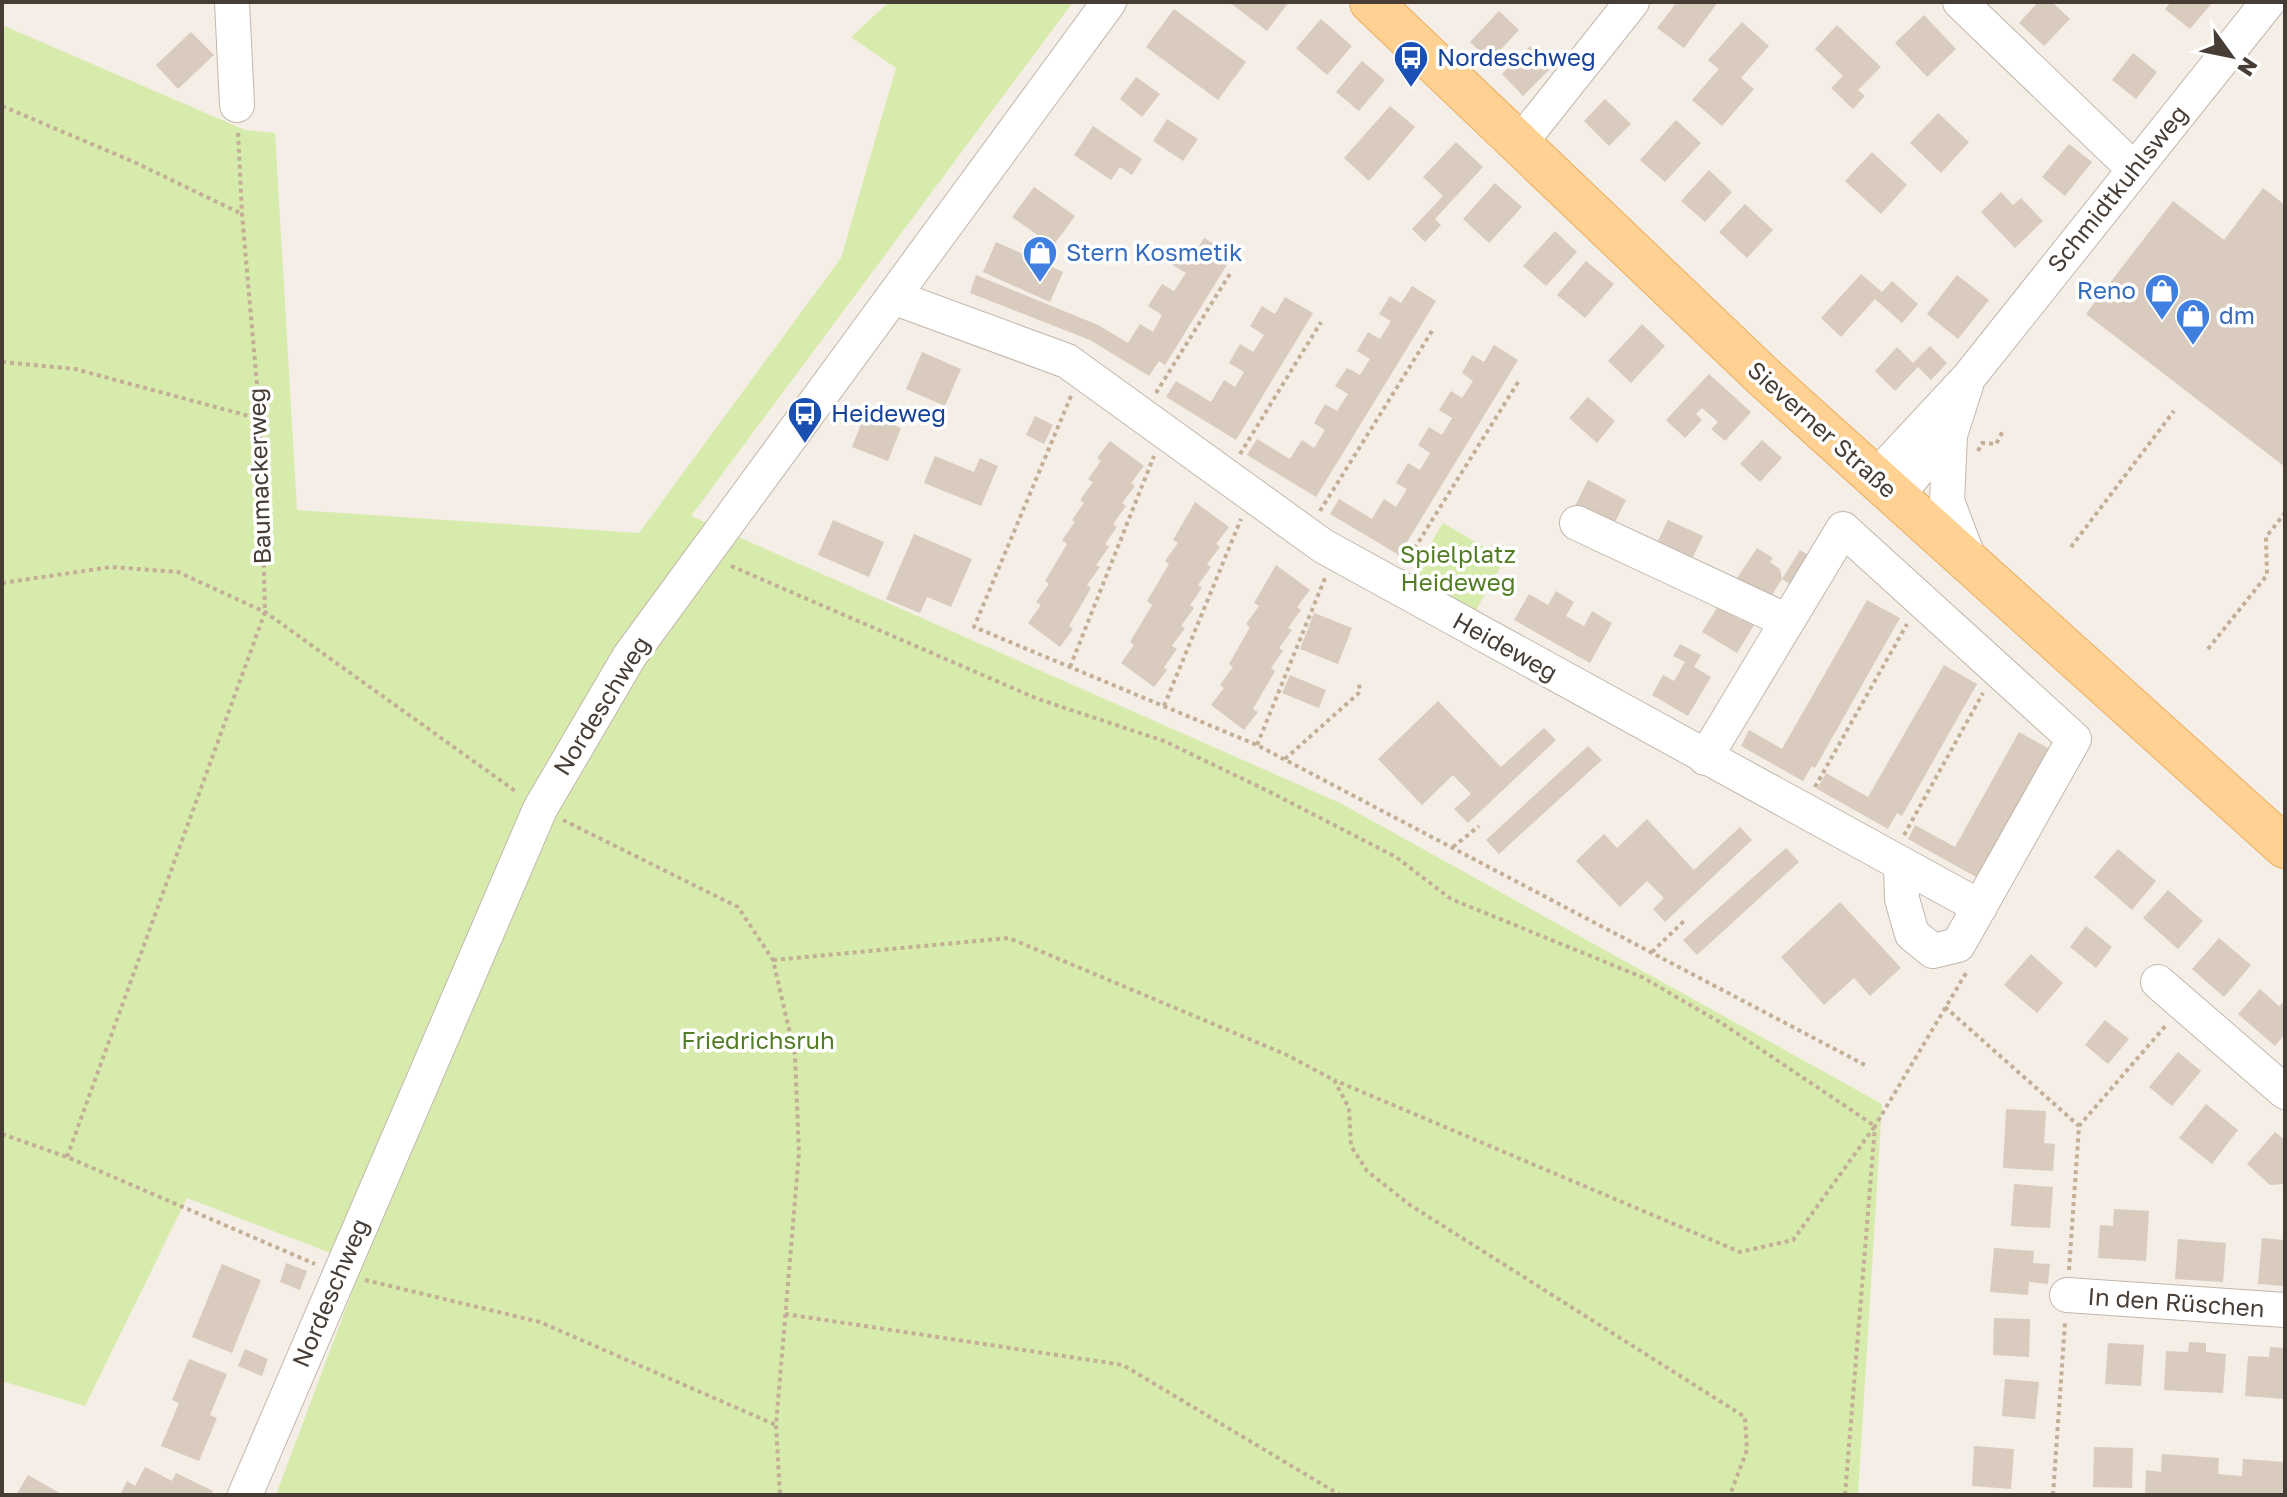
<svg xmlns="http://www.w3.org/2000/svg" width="2287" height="1497" viewBox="0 0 2287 1497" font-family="'Golos Text',sans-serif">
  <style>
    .green { fill: #d7ebac }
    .building { fill: #d9cbbe }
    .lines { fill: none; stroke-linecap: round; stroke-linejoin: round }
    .minor-casing { stroke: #c3b7ab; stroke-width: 36 }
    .major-casing { stroke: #ebad5d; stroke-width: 44 }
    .path { stroke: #c3ae98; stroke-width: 4; stroke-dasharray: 4 4; stroke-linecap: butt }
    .minor { stroke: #fff; stroke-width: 34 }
    .major { stroke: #ffd294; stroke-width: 42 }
    .labels { text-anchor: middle; stroke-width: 7; stroke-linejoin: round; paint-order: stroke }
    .transit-label { font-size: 24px; fill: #164399; stroke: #fff; text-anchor: start }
    .street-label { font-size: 24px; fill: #473d35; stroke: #fff }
    .shop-label { font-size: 24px; fill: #366cbe; stroke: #fff; text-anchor: start }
    .park-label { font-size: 24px; fill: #527d24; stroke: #fff }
  </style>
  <rect width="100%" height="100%" fill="#f4eee6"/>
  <!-- green -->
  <path class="green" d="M 889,2 L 1073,2 L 691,516 L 1340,803 L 1882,1104 L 1858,1495 L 276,1495 L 362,1265 L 187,1198 L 85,1406 L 2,1381 L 2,25 L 245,130 L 275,133 L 297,510 L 639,533 L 841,258 L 896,68 L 851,37 Z
    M 1443,523 L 1505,559 L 1473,615 L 1410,578 Z"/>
  <!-- building -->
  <path class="building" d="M 1229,2 L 1289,2 L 1267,31 Z
    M 1677,2 L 1718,2 L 1684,48 L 1657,28 Z
    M 2038,2 L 2052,2 L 2070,19 L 2044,46 L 2019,23 Z
    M 2171,2 L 2213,2 L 2190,29 L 2165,9 Z
    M 1174,9 L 1246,62 L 1218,100 L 1146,47 Z
    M 1499,11 L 1519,30 L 1490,61 L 1470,42 Z
    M 1924,15 L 1956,49 L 1927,77 L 1895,43 Z
    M 1321,19 L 1352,46 L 1327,75 L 1296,48 Z
    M 1742,22 L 1769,46 L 1741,78 L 1754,89 L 1722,126 L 1692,100 L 1719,69 L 1708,60 Z
    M 1837,25 L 1881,67 L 1858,90 L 1865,96 L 1853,109 L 1831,88 L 1843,76 L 1815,49 Z
    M 191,32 L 214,55 L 178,89 L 156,65 Z
    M 1530,46 L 1551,68 L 1523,96 L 1502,74 Z
    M 2133,53 L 2157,72 L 2136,99 L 2112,80 Z
    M 1362,61 L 1385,80 L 1359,111 L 1336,92 Z
    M 1136,77 L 1160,94 L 1142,117 L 1120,99 Z
    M 1605,99 L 1631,124 L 1609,146 L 1584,121 Z
    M 1390,106 L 1415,127 L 1369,181 L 1344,158 Z
    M 1938,113 L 1969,142 L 1941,173 L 1910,143 Z
    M 1167,119 L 1198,139 L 1183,161 L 1153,141 Z
    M 1676,120 L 1701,143 L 1665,182 L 1640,160 Z
    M 1093,126 L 1142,159 L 1132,175 L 1120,167 L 1111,180 L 1074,155 Z
    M 1456,142 L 1483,167 L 1435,219 L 1441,225 L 1425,242 L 1412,229 L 1443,196 L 1423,177 Z
    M 2069,144 L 2092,162 L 2065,196 L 2042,177 Z
    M 1872,152 L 1907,185 L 1881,214 L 1845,181 Z
    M 1709,170 L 1732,192 L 1705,222 L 1681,201 Z
    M 1495,183 L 1522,207 L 1489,243 L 1463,219 Z
    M 1034,187 L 1075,216 L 1053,246 L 1012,217 Z
    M 2263,188 L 2285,205 L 2285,467 L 2086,314 L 2173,201 L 2224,240 Z
    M 2001,192 L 2013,205 L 2021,198 L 2043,221 L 2015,248 L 1981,212 Z
    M 1745,204 L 1773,230 L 1747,258 L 1719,232 Z
    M 1555,231 L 1577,252 L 1546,286 L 1523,266 Z
    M 1204,238 L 1233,255 L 1165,365 L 1159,361 L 1149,376 L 1090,340 L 970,293 L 976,275 L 1098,325 L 1128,343 L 1140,324 L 1153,332 L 1162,315 L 1148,306 L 1162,284 L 1174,291 L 1186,273 L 1171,264 L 1181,247 L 1194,255 Z
    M 996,242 L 1063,272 L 1050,302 L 983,272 Z
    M 1586,261 L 1614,284 L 1585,318 L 1557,295 Z
    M 1861,274 L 1882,292 L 1892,281 L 1918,304 L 1902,323 L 1875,299 L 1841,337 L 1821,318 Z
    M 1957,275 L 1989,300 L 1958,339 L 1927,314 Z
    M 1412,286 L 1436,301 L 1316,497 L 1247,455 L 1257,439 L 1290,459 L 1302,440 L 1314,448 L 1325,430 L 1314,423 L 1325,404 L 1337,411 L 1348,394 L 1335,386 L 1347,368 L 1360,375 L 1370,359 L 1357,351 L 1368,332 L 1380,339 L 1391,321 L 1379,314 L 1390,296 L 1401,303 Z
    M 1285,297 L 1313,313 L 1236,440 L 1166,397 L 1176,381 L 1211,402 L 1224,380 L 1235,387 L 1244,372 L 1229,363 L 1240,344 L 1253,352 L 1264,335 L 1250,326 L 1262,306 L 1275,314 Z
    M 1642,324 L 1665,346 L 1631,383 L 1608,361 Z
    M 1494,345 L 1518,360 L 1399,555 L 1330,514 L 1339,499 L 1372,519 L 1384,499 L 1396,507 L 1407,489 L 1396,483 L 1408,463 L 1420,470 L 1430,453 L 1418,445 L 1429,427 L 1442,435 L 1452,418 L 1439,410 L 1451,391 L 1462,398 L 1473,381 L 1462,373 L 1472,355 L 1484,362 Z
    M 1930,346 L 1947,363 L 1931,380 L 1918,367 L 1895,391 L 1875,371 L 1897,347 L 1913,363 Z
    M 922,352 L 961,369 L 945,406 L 906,389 Z
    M 1709,374 L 1751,412 L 1725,441 L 1711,429 L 1718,422 L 1702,408 L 1696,414 L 1702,420 L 1685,438 L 1666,420 Z
    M 1588,397 L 1615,421 L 1597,443 L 1569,418 Z
    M 865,414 L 901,428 L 888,461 L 852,447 Z
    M 1035,416 L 1053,425 L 1044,444 L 1026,435 Z
    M 1762,440 L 1782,458 L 1760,482 L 1740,464 Z
    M 1110,441 L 1144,466 L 1131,483 L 1135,486 L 1122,503 L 1126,506 L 1113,524 L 1117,527 L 1105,544 L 1109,547 L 1096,565 L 1100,567 L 1087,585 L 1091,588 L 1069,626 L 1073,629 L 1060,647 L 1028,623 L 1041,605 L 1036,602 L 1049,584 L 1045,581 L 1067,544 L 1062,540 L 1075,522 L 1072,520 L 1084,503 L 1080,500 L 1093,482 L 1088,479 L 1101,461 L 1097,458 Z
    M 935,456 L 974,472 L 980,458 L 998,466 L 981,506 L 924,483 Z
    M 1588,480 L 1626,500 L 1610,532 L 1572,512 Z
    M 1195,502 L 1229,527 L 1216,544 L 1220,547 L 1207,564 L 1211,567 L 1198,585 L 1202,588 L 1190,605 L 1194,608 L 1181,626 L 1185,628 L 1172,646 L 1177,649 L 1164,667 L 1167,670 L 1154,687 L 1121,663 L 1134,645 L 1130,642 L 1152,605 L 1147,601 L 1169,564 L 1165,561 L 1178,543 L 1173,540 Z
    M 833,520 L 884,542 L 869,577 L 818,555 Z
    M 1668,520 L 1703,536 L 1688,567 L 1653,551 Z
    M 914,534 L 972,559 L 951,607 L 927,597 L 920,613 L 886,599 Z
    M 1757,548 L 1773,558 L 1770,562 L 1780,569 L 1782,579 L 1766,604 L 1733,584 Z
    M 1800,550 L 1811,557 L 1793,586 L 1782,579 Z
    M 1276,565 L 1310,590 L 1297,607 L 1301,610 L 1288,628 L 1292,630 L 1279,648 L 1283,651 L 1271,668 L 1275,671 L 1253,709 L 1258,712 L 1244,730 L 1211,705 L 1224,688 L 1220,685 L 1233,667 L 1229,664 L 1250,627 L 1246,624 L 1259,606 L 1254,603 Z
    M 1556,591 L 1574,602 L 1566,616 L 1584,626 L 1592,611 L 1612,623 L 1590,663 L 1514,620 L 1529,594 L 1548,605 Z
    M 1867,600 L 1900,618 L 1815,768 L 1812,766 L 1803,781 L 1741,746 L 1749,730 L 1782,749 Z
    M 1718,606 L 1741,620 L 1743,615 L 1756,622 L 1737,653 L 1702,632 Z
    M 1314,613 L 1352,628 L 1338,664 L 1300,649 Z
    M 1680,644 L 1701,655 L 1694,667 L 1711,677 L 1688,716 L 1652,695 L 1663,675 L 1674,681 L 1685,662 L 1673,656 Z
    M 1944,665 L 1977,684 L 1902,816 L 1897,813 L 1888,829 L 1817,789 L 1826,773 L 1868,797 Z
    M 1290,675 L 1326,690 L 1319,708 L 1282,693 Z
    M 1438,701 L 1501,767 L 1544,728 L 1556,740 L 1468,823 L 1454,809 L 1471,794 L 1453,775 L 1422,805 L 1378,759 Z
    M 2019,732 L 2053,751 L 1988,866 L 1984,863 L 1976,877 L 1908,839 L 1915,825 L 1955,847 Z
    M 1588,746 L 1602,760 L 1499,854 L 1486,840 Z
    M 1647,819 L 1694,870 L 1740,827 L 1752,840 L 1665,922 L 1653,909 L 1664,898 L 1647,881 L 1620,907 L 1576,861 L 1604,834 L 1617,848 Z
    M 1786,848 L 1799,862 L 1697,955 L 1683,940 Z
    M 2118,849 L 2156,881 L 2132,910 L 2094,877 Z
    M 2168,890 L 2203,921 L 2178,949 L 2143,918 Z
    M 1840,902 L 1901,968 L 1870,996 L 1854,978 L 1824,1005 L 1781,957 Z
    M 2086,926 L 2112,947 L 2096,968 L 2070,947 Z
    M 2219,938 L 2251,965 L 2224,997 L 2192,969 Z
    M 2031,954 L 2063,983 L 2037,1013 L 2004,985 Z
    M 2260,989 L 2279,1006 L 2285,1000 L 2285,1034 L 2275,1046 L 2238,1014 Z
    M 2105,1020 L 2129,1039 L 2108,1064 L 2085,1045 Z
    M 2178,1052 L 2201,1071 L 2172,1106 L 2149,1087 Z
    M 2206,1104 L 2238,1130 L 2212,1164 L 2179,1138 Z
    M 2006,1109 L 2046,1111 L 2044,1143 L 2055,1144 L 2053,1171 L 2003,1168 Z
    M 2275,1132 L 2285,1140 L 2285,1184 L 2270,1185 L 2247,1164 Z
    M 2014,1184 L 2053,1187 L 2050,1228 L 2011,1226 Z
    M 2114,1209 L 2149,1211 L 2146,1261 L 2098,1258 L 2100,1225 L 2113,1226 Z
    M 2262,1238 L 2285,1240 L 2285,1286 L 2258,1284 Z
    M 2178,1239 L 2226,1243 L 2223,1282 L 2175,1279 Z
    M 1994,1248 L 2034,1251 L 2033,1263 L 2050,1264 L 2048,1284 L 2029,1282 L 2028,1295 L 1990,1292 Z
    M 286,1263 L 307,1271 L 300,1290 L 280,1282 Z
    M 222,1264 L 261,1280 L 232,1353 L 192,1337 Z
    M 1994,1318 L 2030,1319 L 2029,1357 L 1993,1355 Z
    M 2189,1342 L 2206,1343 L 2206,1352 L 2226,1354 L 2223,1393 L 2164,1390 L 2166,1351 L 2188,1352 Z
    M 2108,1343 L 2144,1345 L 2141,1386 L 2105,1384 Z
    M 2270,1347 L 2285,1348 L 2285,1399 L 2245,1396 L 2248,1356 L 2269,1357 Z
    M 245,1349 L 268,1359 L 262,1376 L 238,1366 Z
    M 189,1359 L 227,1374 L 210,1415 L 217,1418 L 199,1461 L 161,1446 L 179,1403 L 172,1400 Z
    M 2005,1379 L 2039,1382 L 2035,1419 L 2002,1416 Z
    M 1974,1446 L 2014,1449 L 2011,1489 L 1972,1486 Z
    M 2094,1447 L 2133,1448 L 2132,1488 L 2093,1487 Z
    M 2162,1454 L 2219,1458 L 2218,1474 L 2229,1475 L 2242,1476 L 2243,1459 L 2285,1462 L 2285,1495 L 2145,1495 L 2146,1470 L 2161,1472 Z
    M 145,1467 L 172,1481 L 176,1473 L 213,1491 L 211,1495 L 120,1495 L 127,1481 L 135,1486 Z
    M 28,1475 L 63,1495 L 16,1495 Z"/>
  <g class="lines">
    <defs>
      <path id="minor" d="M 232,2 L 237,105
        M 1960,2 L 2134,169
        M 1520,143 L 1632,2
        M 893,297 L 1067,361 L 1323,546 L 1980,907
        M 1966,385 L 1950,435 L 1947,501 L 1971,564
        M 1875,478 L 1969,377 L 2268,2
        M 1896,496 L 1931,455 L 1947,426
        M 1577,523 L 1787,621
        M 1705,758 L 1843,529 L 2074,739 L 1958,945 L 1933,951 L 1912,934 L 1902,899 L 1901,864
        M 2158,982 L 2285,1092
        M 2067,1295 L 2285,1310
        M 245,1495 L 540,809 L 629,657 L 1109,2"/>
      <path id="major" d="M 1371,2 L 1766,379 L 2285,847"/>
    </defs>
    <!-- minor casing -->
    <use href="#minor" class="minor-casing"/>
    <!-- major casing -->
    <use href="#major" class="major-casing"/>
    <!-- path -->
    <path class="path" d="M 2,106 L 134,162 L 242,214
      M 2,362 L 75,369 L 260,419
      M 1156,393 L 1231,272
      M 1071,396 L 974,627 L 1257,745 L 1865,1065
      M 1978,451 L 1982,443 L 1996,444 L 2003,431
      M 1240,454 L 1321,322
      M 1320,511 L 1432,331
      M 2071,547 L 2174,411
      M 1406,562 L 1520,379
      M 731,566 L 1038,699 L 1164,741 L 1270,792 L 1396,857 L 1451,899 L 1642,977 L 1723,1024 L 1875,1126 L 1793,1240 L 1740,1252 L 1334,1080
      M 2,583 L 111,567 L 178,572 L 265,612 L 518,793
      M 2208,649 L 2267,575 L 2266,537 L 2285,513
      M 1070,667 L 1154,456
      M 1164,706 L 1241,519
      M 1257,745 L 1325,578
      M 1285,759 L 1360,692 L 1359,683
      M 1815,787 L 1907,624
      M 563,820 L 738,907 L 773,960 L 795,1055 L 799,1153 L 776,1425 L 780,1495
      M 1904,835 L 1983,693
      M 1453,847 L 1479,826
      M 1652,952 L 1686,919
      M 773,960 L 1009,938 L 1287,1055 L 1334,1080 L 1349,1108 L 1351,1146 L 1367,1171 L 1410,1205 L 1745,1417 L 1747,1450 L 1730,1495
      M 1945,1007 L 2079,1126
      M 2,1134 L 67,1157 L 315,1264
      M 67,1157 L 265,612 L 260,419 L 242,214 L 238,131
      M 2069,1270 L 2079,1126 L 2167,1024
      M 365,1280 L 540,1322 L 776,1425
      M 785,1314 L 1123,1365 L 1340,1495
      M 1845,1495 L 1875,1126 L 1966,973
      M 2053,1495 L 2065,1323"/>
    <!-- minor -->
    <use href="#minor" class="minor"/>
    <!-- major -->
    <use href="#major" class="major"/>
  </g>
  <!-- icons -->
  <defs>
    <symbol id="bus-pin" viewBox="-11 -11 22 30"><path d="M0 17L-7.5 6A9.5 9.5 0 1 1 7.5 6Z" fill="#1a4fb4" stroke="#fff"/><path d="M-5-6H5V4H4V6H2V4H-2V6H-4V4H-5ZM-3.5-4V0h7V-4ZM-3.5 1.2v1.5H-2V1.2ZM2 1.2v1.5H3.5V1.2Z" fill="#fff"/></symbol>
    <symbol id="shop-pin" viewBox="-11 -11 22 30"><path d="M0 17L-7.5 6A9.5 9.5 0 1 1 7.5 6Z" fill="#3f7fe0" stroke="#fff"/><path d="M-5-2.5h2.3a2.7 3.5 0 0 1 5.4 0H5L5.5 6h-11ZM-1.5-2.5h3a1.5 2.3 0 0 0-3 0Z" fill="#fff"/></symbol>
  </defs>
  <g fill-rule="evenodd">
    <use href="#bus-pin" x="1391" y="38" width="40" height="54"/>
    <use href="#shop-pin" x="1020" y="233" width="40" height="54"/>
    <use href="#shop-pin" x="2142" y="271" width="40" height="54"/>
    <use href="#shop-pin" x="2173" y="296" width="40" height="54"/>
    <use href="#bus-pin" x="785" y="394" width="40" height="54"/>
  </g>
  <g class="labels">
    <!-- transit labels -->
    <g class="transit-label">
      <text x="1437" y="66">Nordeschweg</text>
      <text x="831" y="422">Heideweg</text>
    </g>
    <!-- street labels -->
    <g class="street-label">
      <text transform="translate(2118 189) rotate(-51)" y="8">Schmidtkuhlsweg</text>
      <text transform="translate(1822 430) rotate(42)" y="8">Sieverner Straße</text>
      <text transform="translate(260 476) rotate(-92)" y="8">Baumackerweg</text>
      <text transform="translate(1505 647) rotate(29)" y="8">Heideweg</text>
      <text transform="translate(602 706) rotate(-58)" y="8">Nordeschweg</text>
      <text transform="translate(331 1293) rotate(-67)" y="8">Nordeschweg</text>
      <text transform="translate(2176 1303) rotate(4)" y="8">In den Rüschen</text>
    </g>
    <!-- shop labels -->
    <g class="shop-label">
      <text x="1066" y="261">Stern Kosmetik</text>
      <text x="2136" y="299" text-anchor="end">Reno</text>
      <text x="2219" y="324">dm</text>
    </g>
    <!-- park labels -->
    <g class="park-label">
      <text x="1458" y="563">Spielplatz<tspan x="1458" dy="28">Heideweg</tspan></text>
      <text x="758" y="1049">Friedrichsruh</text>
    </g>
  </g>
  <!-- border -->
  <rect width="2287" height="1497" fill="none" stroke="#473d35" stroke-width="8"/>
  <!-- north arrow -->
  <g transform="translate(2231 56) rotate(123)" stroke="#ffffff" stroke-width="6" paint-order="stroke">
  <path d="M0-6L14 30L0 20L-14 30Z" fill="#473d35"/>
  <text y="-12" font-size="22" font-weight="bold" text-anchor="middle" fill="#473d35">N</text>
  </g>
</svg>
